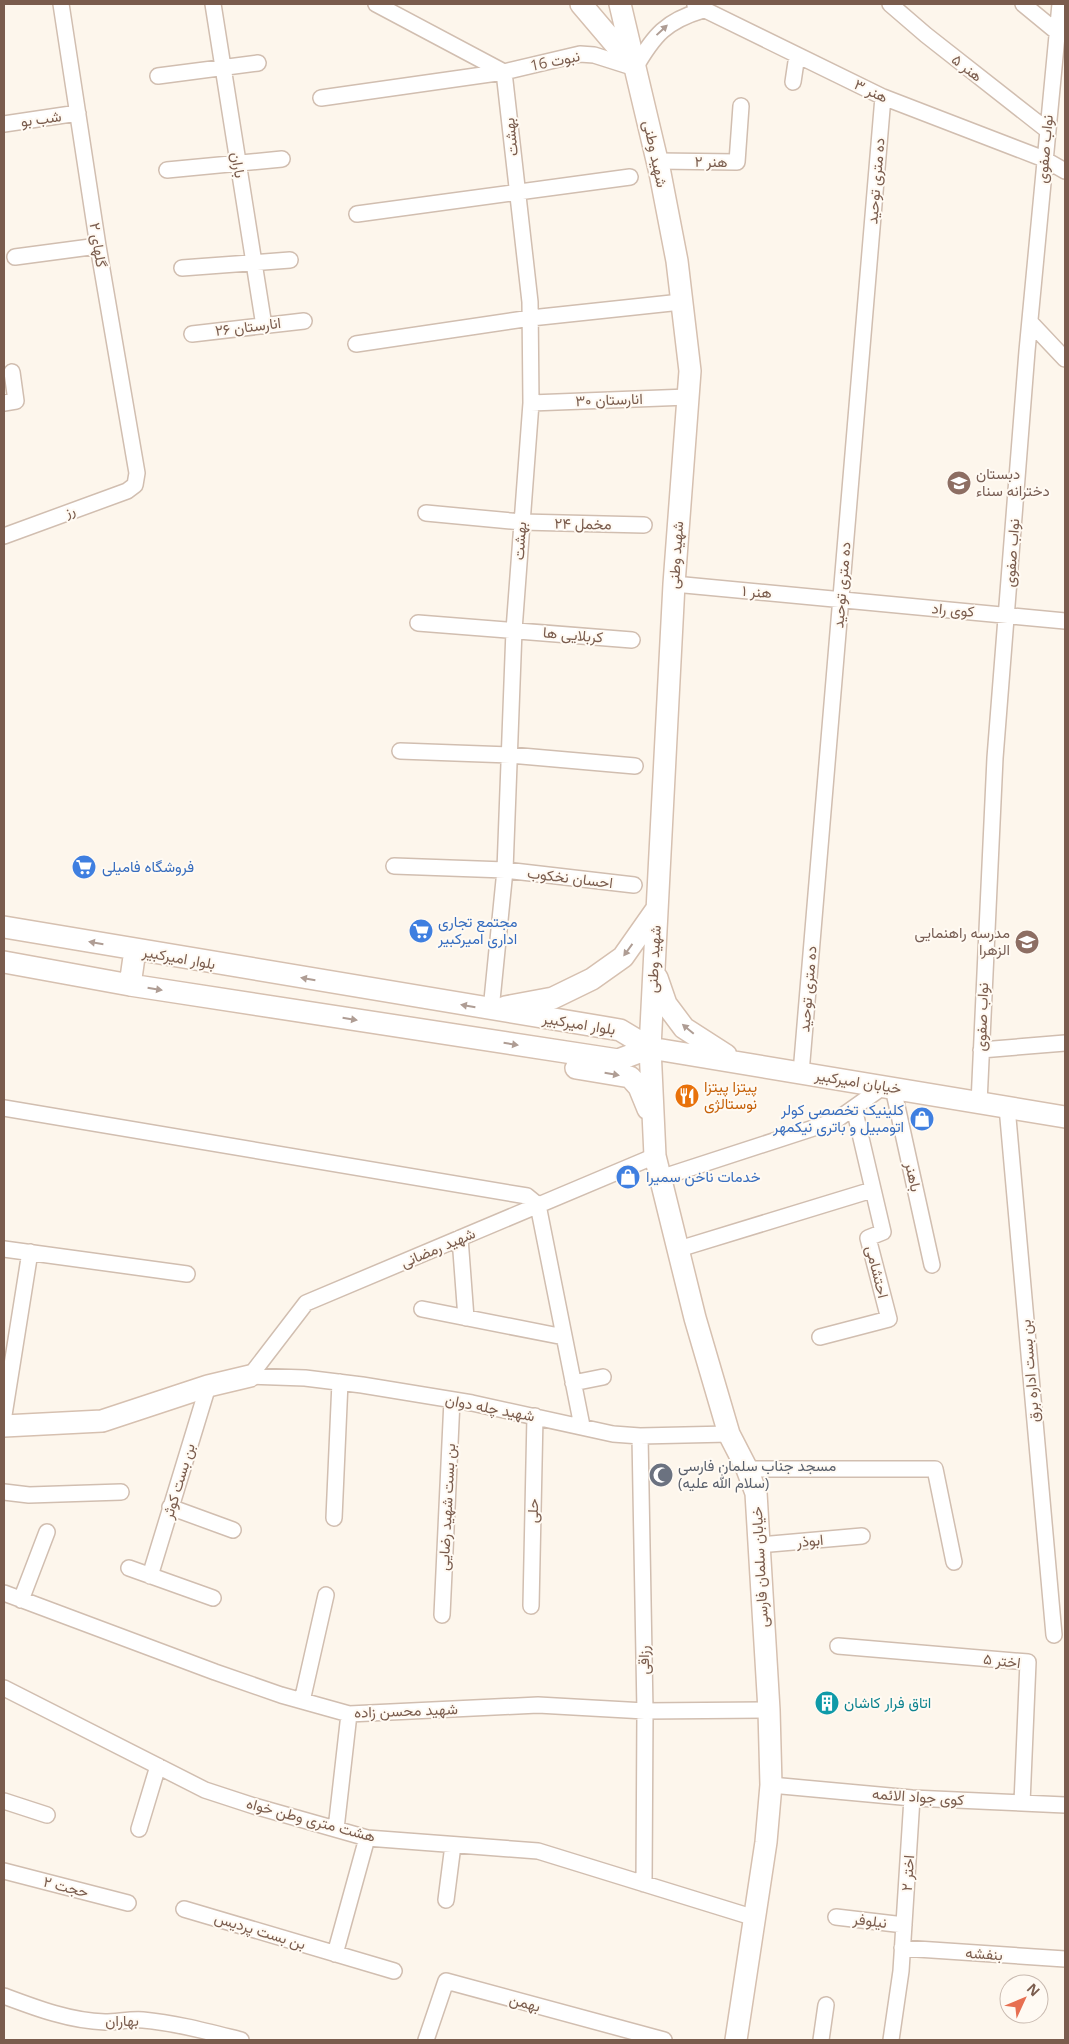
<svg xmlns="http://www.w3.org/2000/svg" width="1069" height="2044" viewBox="0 0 1069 2044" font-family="'Open Sans',Vazirmatn,sans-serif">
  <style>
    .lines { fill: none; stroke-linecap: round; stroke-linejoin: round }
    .street-casing { stroke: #d1beb0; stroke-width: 18 }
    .secondary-casing { stroke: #d6c0b0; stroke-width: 24 }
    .street { stroke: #fff; stroke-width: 15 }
    .secondary { stroke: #fff; stroke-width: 21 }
    .oneway { fill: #af9d94 }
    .labels { text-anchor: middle; stroke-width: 4; stroke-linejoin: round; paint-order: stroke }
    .street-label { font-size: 15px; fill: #7a5c4d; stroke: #fffaf3 }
    .education-label { font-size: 15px; fill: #785e54; stroke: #fffaf3; text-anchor: start }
    .shop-label { font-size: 15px; fill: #366cbe; stroke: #fffaf3; text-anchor: start }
    .food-label { font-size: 15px; fill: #c56008; stroke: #fffaf3; text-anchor: start }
    .worship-label { font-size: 15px; fill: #5b616d; stroke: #fffaf3; text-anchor: start }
    .culture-label { font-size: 15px; fill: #0d838f; stroke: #fffaf3; text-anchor: start }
  </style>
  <rect width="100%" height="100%" fill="#fdf6ec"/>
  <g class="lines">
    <defs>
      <path id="street" d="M 213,4 L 264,326
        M 376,4 L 504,72
        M 890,4 L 926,35 L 1047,130
        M 1023,4 L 1057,32
        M 695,5 L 883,97 L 1044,159 L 1065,171
        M 158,76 L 258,63
        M 793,82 L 797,55
        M 321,98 L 504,72 L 580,54 L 594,55 L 635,68 C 654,35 666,21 703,10
        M 4,124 L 78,113
        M 658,161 L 737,162 L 741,106
        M 167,170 L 282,159
        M 357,214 L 630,177
        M 15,257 L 98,246
        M 182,268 L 290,260
        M 1030,322 L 1065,359
        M 192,334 L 304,321
        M 356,344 L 531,318 L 681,302
        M 4,403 L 16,401 L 12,372
        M 531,403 L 688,397
        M 426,513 L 522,522 L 644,525
        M 4,536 L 127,491 L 135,485 L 137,473 L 98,246 L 61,4
        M 674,584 L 1065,621
        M 418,623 L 632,640
        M 400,751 L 510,755 L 635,766
        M 394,866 L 505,870 L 634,885
        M 491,1010 L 505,870 L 514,630 L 531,403 L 530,302 L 504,72
        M 981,1050 L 1065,1043
        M 801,1073 L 883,97
        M 893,1088 L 932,1265
        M 979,1103 L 995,758 L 1027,351 L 1060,4
        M 1007,1107 L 1054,1635
        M 4,1108 L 527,1196 L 538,1205 L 582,1426
        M 660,1178 L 835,1121 L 883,1087
        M 460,1238 L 466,1318
        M 4,1249 L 187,1274
        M 679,1249 L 872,1190
        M 422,1309 L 564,1337
        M 820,1337 L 889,1319 L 868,1238 L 883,1232 L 854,1108
        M 250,1376 L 305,1378 L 362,1385 L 472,1403 L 613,1434 L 640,1436 L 729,1434
        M 250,1376 L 306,1303 L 655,1156
        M 573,1383 L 603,1377
        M 4,1415 L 30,1252
        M 640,1436 L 645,1711 L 644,1884
        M 747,1469 L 935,1469 L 954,1562
        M 4,1492 L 29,1495 L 121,1492
        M 170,1507 L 233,1530
        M 334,1518 L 340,1382
        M 759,1545 L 862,1536
        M 129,1568 L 213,1598
        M 150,1576 L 208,1386
        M 4,1593 L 215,1672 L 281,1695 L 349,1714 L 538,1705 L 645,1711 L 769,1710
        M 21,1600 L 47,1532
        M 531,1606 L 535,1416
        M 442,1615 L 452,1400
        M 838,1646 L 1028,1662 L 1022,1803
        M 4,1688 L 205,1790 L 254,1806 L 367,1838 L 538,1851 L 755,1918
        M 302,1701 L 326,1595
        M 771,1785 L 912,1798 L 1065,1805
        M 4,1801 L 47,1815
        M 139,1829 L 158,1766
        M 336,1829 L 349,1714
        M 4,1871 L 128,1903
        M 446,1900 L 453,1845
        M 184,1909 L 394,1971
        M 836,1917 L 904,1925
        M 902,1948 L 1065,1959
        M 335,1954 L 367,1838
        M 4,1996 C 36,2008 70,2021 105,2022 C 117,2022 130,2019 143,2020 C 176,2023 209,2032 241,2040
        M 426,2040 L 446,1981 L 664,2040
        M 821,2040 L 826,2005
        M 891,2040 L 901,1971 L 912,1798"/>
      <path id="secondary" d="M 581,4 L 632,64
        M 620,4 L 660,173 L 677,261 L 690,371 L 674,584 L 654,969 L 650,1048 L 655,1156 L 695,1318 L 729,1434 L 747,1469 L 756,1493 L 769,1710 L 771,1785 L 766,1842 L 736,2040
        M 4,927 L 620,1030 L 650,1048 L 1065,1117
        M 4,962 L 130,985 L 618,1060 L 650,1048
        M 657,978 L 666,1004 L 684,1028 L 726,1055
        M 130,985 L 135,950
        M 505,1007 L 553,998 L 592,979 L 623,957 L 656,910
        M 576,1068 L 630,1077 L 639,1087 L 648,1109
        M 4,1426 L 102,1421 L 208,1386 L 250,1376"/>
    </defs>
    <!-- street casing -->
    <use href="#street" class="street-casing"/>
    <!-- secondary casing -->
    <use href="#secondary" class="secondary-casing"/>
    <!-- street -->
    <use href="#street" class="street"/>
    <!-- secondary -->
    <use href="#secondary" class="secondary"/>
  </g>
  <!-- one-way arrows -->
  <defs><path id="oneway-solid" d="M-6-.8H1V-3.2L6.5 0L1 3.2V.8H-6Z" transform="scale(1.25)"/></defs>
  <g class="oneway">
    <use href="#oneway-solid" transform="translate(662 30) rotate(-43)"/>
    <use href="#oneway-solid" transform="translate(96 943) rotate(-170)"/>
    <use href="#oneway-solid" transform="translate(628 950) rotate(126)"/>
    <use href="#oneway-solid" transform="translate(308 979) rotate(-170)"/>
    <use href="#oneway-solid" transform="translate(155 989) rotate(9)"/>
    <use href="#oneway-solid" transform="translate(468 1006) rotate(-170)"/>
    <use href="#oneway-solid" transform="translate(350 1019) rotate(9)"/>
    <use href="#oneway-solid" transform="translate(688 1029) rotate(-140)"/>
    <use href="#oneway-solid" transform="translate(511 1044) rotate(9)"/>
    <use href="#oneway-solid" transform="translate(612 1074) rotate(10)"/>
  </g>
  <!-- icons -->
  <defs>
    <symbol id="school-disc" viewBox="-11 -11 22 22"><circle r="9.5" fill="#8d6e63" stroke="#fffaf3"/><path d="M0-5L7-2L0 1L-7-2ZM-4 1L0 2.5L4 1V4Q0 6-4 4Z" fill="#fff"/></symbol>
    <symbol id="supermarket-disc" viewBox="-11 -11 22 22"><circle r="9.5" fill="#3f7fe0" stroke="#fffaf3"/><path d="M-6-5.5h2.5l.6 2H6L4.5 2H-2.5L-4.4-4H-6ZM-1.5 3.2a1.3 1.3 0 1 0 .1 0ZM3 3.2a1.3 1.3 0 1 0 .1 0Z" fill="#fff"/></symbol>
    <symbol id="restaurant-disc" viewBox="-11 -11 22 22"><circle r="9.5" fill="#e8710a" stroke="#fffaf3"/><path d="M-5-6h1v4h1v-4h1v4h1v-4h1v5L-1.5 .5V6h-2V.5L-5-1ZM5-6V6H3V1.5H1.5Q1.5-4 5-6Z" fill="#fff"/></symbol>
    <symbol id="shop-disc" viewBox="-11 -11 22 22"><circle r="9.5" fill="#3f7fe0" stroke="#fffaf3"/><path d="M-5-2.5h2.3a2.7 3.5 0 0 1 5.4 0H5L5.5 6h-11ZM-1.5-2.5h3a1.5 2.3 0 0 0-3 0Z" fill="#fff"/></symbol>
    <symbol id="mosque-disc" viewBox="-11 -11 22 22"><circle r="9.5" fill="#6b7280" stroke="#fffaf3"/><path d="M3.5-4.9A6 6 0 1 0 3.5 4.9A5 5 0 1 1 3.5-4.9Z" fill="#fff"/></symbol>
    <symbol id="building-disc" viewBox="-11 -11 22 22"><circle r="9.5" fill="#0f9aa8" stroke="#fffaf3"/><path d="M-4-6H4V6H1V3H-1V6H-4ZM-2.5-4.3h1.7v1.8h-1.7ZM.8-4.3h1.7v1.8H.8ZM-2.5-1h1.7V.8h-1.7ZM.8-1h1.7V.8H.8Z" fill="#fff"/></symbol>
  </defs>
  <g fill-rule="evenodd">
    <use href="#school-disc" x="945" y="469" width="28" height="28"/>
    <use href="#supermarket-disc" x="70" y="853" width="28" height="28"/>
    <use href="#supermarket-disc" x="407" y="917" width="28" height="28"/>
    <use href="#school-disc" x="1013" y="928" width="28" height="28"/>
    <use href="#restaurant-disc" x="673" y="1082" width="28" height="28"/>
    <use href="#shop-disc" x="908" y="1105" width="28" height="28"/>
    <use href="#shop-disc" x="614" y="1163" width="28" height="28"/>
    <use href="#mosque-disc" x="647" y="1461" width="28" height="28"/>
    <use href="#building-disc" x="813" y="1689" width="28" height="28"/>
  </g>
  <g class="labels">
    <!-- street labels -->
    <g class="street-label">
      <text transform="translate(555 61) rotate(-12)" y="5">نبوت 16</text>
      <text transform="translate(967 68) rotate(38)" y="5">هنر ۵</text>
      <text transform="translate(871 91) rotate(25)" y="5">هنر ۳</text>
      <text transform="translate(41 119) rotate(-8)" y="5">شب بو</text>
      <text transform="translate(511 137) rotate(-96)" y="5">بهشت</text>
      <text transform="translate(1045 149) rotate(-85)" y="5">نواب صفوی</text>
      <text transform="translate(655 154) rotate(78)" y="5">شهید وطنی</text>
      <text transform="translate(711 162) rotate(1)" y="5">هنر ۲</text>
      <text transform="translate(238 165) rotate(81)" y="5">باران</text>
      <text transform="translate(876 181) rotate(-85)" y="5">ده متری توحید</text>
      <text transform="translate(98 245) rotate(81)" y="5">گلهای ۲</text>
      <text transform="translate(248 327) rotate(-7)" y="5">انارستان ۲۶</text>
      <text transform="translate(609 400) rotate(-2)" y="5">انارستان ۳۰</text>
      <text transform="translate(70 511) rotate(-20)" y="5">رز</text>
      <text transform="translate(583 524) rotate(1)" y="5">مخمل ۲۴</text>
      <text transform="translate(520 541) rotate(-86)" y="5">بهشت</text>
      <text transform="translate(1012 553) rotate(-86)" y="5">نواب صفوی</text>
      <text transform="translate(676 555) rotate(-86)" y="5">شهید وطنی</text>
      <text transform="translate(842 585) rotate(-85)" y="5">ده متری توحید</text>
      <text transform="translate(757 592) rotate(5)" y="5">هنر ۱</text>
      <text transform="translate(953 610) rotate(5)" y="5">کوی راد</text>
      <text transform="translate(573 635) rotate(5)" y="5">کربلایی ها</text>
      <text transform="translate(570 878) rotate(7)" y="5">احسان نخکوب</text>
      <text transform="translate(179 958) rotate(10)" y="5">بلوار امیرکبیر</text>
      <text transform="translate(654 959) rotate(-87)" y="5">شهید وطنی</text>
      <text transform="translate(808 989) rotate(-85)" y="5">ده متری توحید</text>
      <text transform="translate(982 1017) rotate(-88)" y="5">نواب صفوی</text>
      <text transform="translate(579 1024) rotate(9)" y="5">بلوار امیرکبیر</text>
      <text transform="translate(858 1082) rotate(9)" y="5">خیابان امیرکبیر</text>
      <text transform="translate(913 1177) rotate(78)" y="5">باهنر</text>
      <text transform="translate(438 1248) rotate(-23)" y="5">شهید رمضانی</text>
      <text transform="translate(877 1272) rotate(76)" y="5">احتشامی</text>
      <text transform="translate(1030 1371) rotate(-95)" y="5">بن بست اداره برق</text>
      <text transform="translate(490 1408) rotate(11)" y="5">شهید چله دوان</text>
      <text transform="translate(179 1481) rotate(-73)" y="5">بن بست کوثر</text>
      <text transform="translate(447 1507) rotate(-87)" y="5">بن بست شهید رضایی</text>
      <text transform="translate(533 1511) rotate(-89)" y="5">حلی</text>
      <text transform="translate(810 1541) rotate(-5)" y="5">ابوذر</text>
      <text transform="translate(760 1567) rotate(-93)" y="5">خیابان سلمان فارسی</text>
      <text transform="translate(644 1660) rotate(-91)" y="5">رزاقی</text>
      <text transform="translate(1002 1661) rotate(7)" y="5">اختر ۵</text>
      <text transform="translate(406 1711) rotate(-2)" y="5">شهید محسن زاده</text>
      <text transform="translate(918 1797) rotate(4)" y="5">کوی جواد الائمه</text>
      <text transform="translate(311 1820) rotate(15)" y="5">هشت متری وطن خواه</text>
      <text transform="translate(908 1873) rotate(-86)" y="5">اختر ۲</text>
      <text transform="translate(66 1887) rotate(14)" y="5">حجت ۲</text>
      <text transform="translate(870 1921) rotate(7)" y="5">نیلوفر</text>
      <text transform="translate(260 1931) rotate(17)" y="5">بن بست پردیس</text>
      <text transform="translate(984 1954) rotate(4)" y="5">بنفشه</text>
      <text transform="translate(525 2003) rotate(15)" y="5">بهمن</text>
      <text transform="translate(122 2021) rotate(-1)" y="5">بهاران</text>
    </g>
    <!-- education labels -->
    <g class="education-label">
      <text x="976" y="479">دبستان<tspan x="976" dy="17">دخترانه سناء</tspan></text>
      <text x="1010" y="938" text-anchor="end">مدرسه راهنمایی<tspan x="1010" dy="17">الزهرا</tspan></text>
    </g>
    <!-- shop labels -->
    <g class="shop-label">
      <text x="102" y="872">فروشگاه فامیلی</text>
      <text x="438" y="927">مجتمع تجاری<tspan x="438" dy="17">اداری امیرکبیر</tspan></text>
      <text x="904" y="1115" text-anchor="end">کلینیک تخصصی کولر<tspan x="904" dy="17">اتومبیل و باتری نیکمهر</tspan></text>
      <text x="646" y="1182">خدمات ناخن سمیرا</text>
    </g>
    <!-- food labels -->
    <g class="food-label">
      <text x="704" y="1092">پیتزا پیتزا<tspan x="704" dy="17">نوستالژی</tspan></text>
    </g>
    <!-- worship labels -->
    <g class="worship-label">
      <text x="678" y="1471">مسجد جناب سلمان فارسی<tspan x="678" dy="17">(سلام الله علیه)</tspan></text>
    </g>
    <!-- culture labels -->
    <g class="culture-label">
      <text x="844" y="1708">اتاق فرار کاشان</text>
    </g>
  </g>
  <!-- border -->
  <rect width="1069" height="2044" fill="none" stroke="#7a5c4d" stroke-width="10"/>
  <!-- north arrow -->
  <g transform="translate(1024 1999) rotate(46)"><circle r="24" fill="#fffaf3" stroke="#cabbb1"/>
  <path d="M0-4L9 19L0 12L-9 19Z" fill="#e76f51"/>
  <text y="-8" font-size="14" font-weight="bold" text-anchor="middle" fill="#7a5c4d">N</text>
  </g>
</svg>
